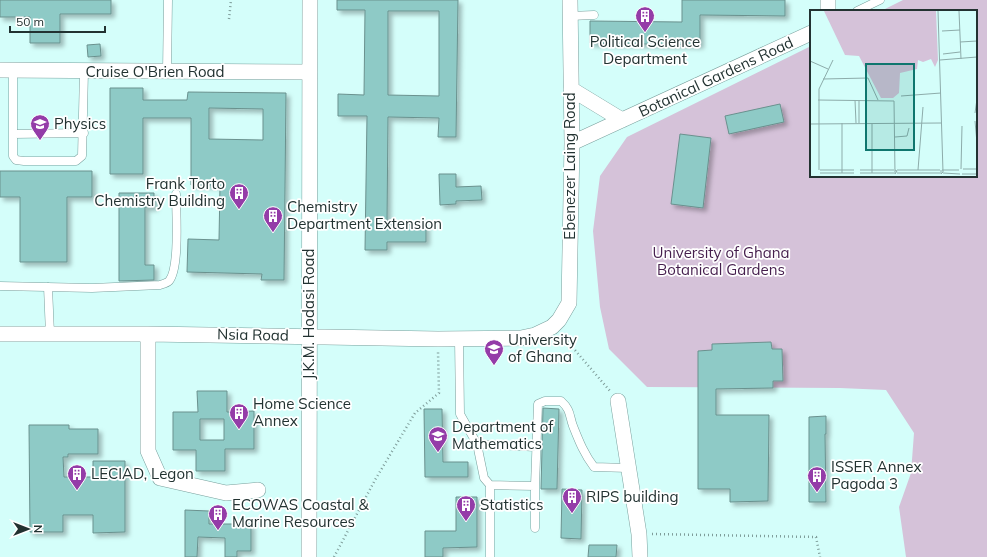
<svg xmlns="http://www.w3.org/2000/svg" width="987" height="557" viewBox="0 0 987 557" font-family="Mulish,sans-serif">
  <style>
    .green { fill: #d5c2d9 }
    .building { fill: #8ecac6; stroke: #6a918e; fill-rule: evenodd; filter: url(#shadow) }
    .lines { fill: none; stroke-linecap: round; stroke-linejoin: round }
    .lane-casing { stroke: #79a09d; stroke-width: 9 }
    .street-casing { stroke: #79a09d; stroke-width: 16 }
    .path { stroke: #7e9c99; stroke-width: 2.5; stroke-dasharray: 1 3; stroke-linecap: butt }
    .lane { stroke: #fff; stroke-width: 8 }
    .street { stroke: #fff; stroke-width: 15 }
    .labels { text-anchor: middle; stroke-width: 3.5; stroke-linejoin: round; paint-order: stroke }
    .poi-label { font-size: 15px; fill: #223231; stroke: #fff; text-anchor: start }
    .street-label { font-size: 15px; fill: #223231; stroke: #fff }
    .park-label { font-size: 15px; fill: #451e4d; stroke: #fff }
    .inset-road { fill: none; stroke: #8dacaa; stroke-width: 1 }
    .view { fill: #0f766e; fill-opacity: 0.15; stroke: #0f766e; stroke-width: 2 }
    .inset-edge { fill: none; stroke: #223231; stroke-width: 2 }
  </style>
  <defs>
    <filter id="shadow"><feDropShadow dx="3.5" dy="3.5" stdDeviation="2" flood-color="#0004"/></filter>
  </defs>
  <rect width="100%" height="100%" fill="#d4fefa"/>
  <!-- green -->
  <path class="green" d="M 903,0 L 987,0 L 987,557 L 906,557 L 899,507 L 911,473 L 914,433 L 886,390 L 840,388 L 647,387 L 609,349 L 600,307 L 593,231 L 600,176 L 627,137 L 811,46 L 811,176 L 976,176 L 976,11 L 881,11 Z"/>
  <!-- building -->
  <path class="building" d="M 0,0 L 111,0 L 111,14 L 60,14 L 60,43 L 30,43 L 30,17 L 0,17 Z
    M 337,0 L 458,0 L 456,137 L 438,137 L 439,118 L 388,117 L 387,224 L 426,225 L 426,242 L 387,242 L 387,250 L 365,250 L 367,116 L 338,116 L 338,94 L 364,95 L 365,10 L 337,10 ZM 388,11 L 439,11 L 439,96 L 388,95 Z
    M 682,0 L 785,0 L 785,16 L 700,15 L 700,45 L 590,43 L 590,21 L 682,22 Z
    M 100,44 L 101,56 L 88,57 L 87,45 Z
    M 110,88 L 143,88 L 143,100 L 187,100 L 188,92 L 286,93 L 284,280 L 261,280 L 262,274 L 187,272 L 188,239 L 219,240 L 220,185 L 191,185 L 191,118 L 143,118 L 143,174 L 110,174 ZM 209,108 L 263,109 L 263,140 L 209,139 Z
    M 780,104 L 784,122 L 729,134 L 725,116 Z
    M 680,134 L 711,138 L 703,208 L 671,204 Z
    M 0,171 L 92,171 L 92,197 L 67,197 L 67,262 L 20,262 L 20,197 L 0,197 Z
    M 439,174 L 456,174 L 456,187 L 481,186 L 482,200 L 456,201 L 456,204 L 440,205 Z
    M 119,193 L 154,193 L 154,207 L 145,207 L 145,265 L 154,265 L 154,280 L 119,281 Z
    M 771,342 L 772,349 L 782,349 L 783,381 L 773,381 L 773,388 L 716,389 L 716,415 L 769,415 L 768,501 L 730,502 L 730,489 L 698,489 L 698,351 L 712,350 L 712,344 Z
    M 197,391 L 227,391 L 227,412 L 254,411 L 254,449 L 225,449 L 225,471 L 196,471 L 196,450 L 173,450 L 173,412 L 198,412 ZM 200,419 L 224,419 L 224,440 L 200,440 Z
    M 543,408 L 559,409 L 557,489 L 541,489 Z
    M 424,409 L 442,409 L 443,462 L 468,462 L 468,477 L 425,477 Z
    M 826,416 L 826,434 L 825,434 L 826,502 L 809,502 L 809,417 Z
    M 29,425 L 69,425 L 69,429 L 98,429 L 98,454 L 68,454 L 68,457 L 63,457 L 64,477 L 93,477 L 93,461 L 125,461 L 125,532 L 93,533 L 93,515 L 63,515 L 63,532 L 30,532 Z
    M 562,489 L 582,490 L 581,539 L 561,538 Z
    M 456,497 L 477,497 L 477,547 L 443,548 L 443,557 L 425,557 L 425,531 L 456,531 Z
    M 185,510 L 209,511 L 209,524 L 251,524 L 251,551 L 237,551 L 237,557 L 225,557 L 225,538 L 198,537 L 197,557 L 185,557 Z
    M 589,545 L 617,545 L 616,557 L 588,557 Z"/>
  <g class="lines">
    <defs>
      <path id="lane" d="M 857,11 L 880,0
        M 570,16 L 594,15
        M 13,70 L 13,156 L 16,160 L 24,161 L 76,161 L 82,156 L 84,71
        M 167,72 L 168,0
        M 13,134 L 84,133
        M 0,286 L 92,288 L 160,285 C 163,284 167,283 169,281 C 180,268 176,212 176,194
        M 48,287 L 50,334
        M 459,339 L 460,414 L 477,444 L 484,478 L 490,485 L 490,557
        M 477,444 L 536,447
        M 490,485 L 535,486 L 535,528
        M 535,486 L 538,404 L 545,401 L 561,401 C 571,410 569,415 573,426 C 579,441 584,454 594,467 L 628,468"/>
      <path id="street" d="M 828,0 L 828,11
        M 0,70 L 310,72
        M 571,89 L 622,120
        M 572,143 L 811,33
        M 0,334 L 148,334 L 438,339 L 521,338 L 535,335 L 552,327 L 559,320 L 569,303 L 572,143 L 570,0
        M 148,334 L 148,451 L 160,478 L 226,493 L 258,490
        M 618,401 L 639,534 L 640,557
        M 309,557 L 310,0"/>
    </defs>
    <!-- lane casing -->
    <use href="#lane" class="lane-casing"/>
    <!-- street casing -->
    <use href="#street" class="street-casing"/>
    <!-- path -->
    <path class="path" d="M 229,19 L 231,0
      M 562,335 L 610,391
      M 652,534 L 816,537 L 820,557
      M 334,557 L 375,480 L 415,413 L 439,393 L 438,351"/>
    <!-- lane -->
    <use href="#lane" class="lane"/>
    <!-- street -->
    <use href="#street" class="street"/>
  </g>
  <!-- icons -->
  <defs>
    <symbol id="building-pin" viewBox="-11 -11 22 30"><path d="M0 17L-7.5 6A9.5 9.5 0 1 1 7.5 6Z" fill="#943ca8" stroke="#fff"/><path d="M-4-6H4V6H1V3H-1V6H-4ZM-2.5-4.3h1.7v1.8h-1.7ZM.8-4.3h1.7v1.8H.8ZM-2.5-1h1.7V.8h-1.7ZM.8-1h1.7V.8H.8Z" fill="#fff"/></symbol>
    <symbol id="university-pin" viewBox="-11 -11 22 30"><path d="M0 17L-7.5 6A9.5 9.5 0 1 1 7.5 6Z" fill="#943ca8" stroke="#fff"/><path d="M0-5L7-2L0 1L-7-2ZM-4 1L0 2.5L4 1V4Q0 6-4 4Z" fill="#fff"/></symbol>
    <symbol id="school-pin" viewBox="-11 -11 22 30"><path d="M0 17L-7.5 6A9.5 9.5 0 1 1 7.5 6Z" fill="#943ca8" stroke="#fff"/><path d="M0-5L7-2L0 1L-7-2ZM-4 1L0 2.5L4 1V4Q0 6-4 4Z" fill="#fff"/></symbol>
  </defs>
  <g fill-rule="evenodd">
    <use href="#building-pin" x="634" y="5" width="22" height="30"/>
    <use href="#university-pin" x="29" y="113" width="22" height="30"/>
    <use href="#building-pin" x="228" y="182" width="22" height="30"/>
    <use href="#building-pin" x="262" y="205" width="22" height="30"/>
    <use href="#university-pin" x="483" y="338" width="22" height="30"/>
    <use href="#building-pin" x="228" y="402" width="22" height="30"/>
    <use href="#school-pin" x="427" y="425" width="22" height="30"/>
    <use href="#building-pin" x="66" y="463" width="22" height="30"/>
    <use href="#building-pin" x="806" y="465" width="22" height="30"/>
    <use href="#building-pin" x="561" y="486" width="22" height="30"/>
    <use href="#building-pin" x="455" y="494" width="22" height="30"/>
    <use href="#building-pin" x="207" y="503" width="22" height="30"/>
  </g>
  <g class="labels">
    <!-- poi labels -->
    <g class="poi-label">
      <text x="645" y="47" text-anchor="middle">Political Science<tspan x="645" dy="17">Department</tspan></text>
      <text x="54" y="129">Physics</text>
      <text x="225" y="189" text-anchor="end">Frank Torto<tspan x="225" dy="17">Chemistry Building</tspan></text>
      <text x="287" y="212">Chemistry<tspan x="287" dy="17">Department Extension</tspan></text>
      <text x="508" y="345">University<tspan x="508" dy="17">of Ghana</tspan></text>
      <text x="253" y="409">Home Science<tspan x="253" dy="17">Annex</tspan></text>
      <text x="452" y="432">Department of<tspan x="452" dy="17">Mathematics</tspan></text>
      <text x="831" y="472">ISSER Annex<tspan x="831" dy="17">Pagoda 3</tspan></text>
      <text x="91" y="479">LECIAD, Legon</text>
      <text x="586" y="502">RIPS building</text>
      <text x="232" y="510">ECOWAS Coastal &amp;<tspan x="232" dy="17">Marine Resources</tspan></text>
      <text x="480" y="510">Statistics</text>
    </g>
    <!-- street labels -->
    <g class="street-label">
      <text x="155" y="77">Cruise O'Brien Road</text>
      <text transform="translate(716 77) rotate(-25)" y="5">Botanical Gardens Road</text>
      <text transform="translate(570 166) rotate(-90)" y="5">Ebenezer Laing Road</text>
      <text transform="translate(309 314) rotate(-90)" y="5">J.K.M. Hodasi Road</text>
      <text transform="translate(253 335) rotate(1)" y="5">Nsia Road</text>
    </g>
    <!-- park labels -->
    <g class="park-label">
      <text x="721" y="258">University of Ghana<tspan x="721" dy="17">Botanical Gardens</tspan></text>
    </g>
  </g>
  <!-- overview -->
  <g transform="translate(810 10)">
    <rect width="167" height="167" fill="#d4fefa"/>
    <path d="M 14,1 L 126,1 L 128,50 L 125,57 L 121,49 L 113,52 L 108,50 L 107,59 L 90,63 L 89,83 L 83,88 L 71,88 L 49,46 L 35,45 Z" fill="#d5c2d9"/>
    <path class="inset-road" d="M 128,1 L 133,162 L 131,164 L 131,160M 149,1 L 151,49M 132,21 L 150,20M 150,32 L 167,31M 133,44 L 150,42M 130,50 L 167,47M 0,51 L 18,59M 13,69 L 58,68 L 68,90M 91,86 L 131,83M 8,90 L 84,91 L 85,164 L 87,161 L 85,160M 45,90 L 46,113M 49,90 L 49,113M 165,103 L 167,89M 165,111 L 167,133M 62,113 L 62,163M 0,114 L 131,113M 85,127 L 97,126 L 99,118M 151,159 L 152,116M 153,159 L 167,159M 9,160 L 9,79 L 23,50M 10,160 L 44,160M 50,160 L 84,160M 87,160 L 130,160M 108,160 L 113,97M 132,160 L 149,160M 10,163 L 44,163M 32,163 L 32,113M 50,163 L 84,163M 87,163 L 130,163M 133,163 L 150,164M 152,164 L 167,164"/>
    <path class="view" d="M 56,54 L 104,54 L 104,140 L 56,140 Z"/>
    <rect width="167" height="167" class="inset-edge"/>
  </g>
  <!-- north arrow -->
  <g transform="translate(28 529) rotate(90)" stroke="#ffffff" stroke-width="3" paint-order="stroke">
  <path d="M0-3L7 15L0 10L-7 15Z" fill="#223231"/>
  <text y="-6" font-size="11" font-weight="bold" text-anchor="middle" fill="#223231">N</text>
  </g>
  <!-- scale -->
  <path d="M10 26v6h95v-6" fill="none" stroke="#223231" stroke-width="2"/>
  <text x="16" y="26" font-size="12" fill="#223231" stroke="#ffffff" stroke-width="3" paint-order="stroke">50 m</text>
</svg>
